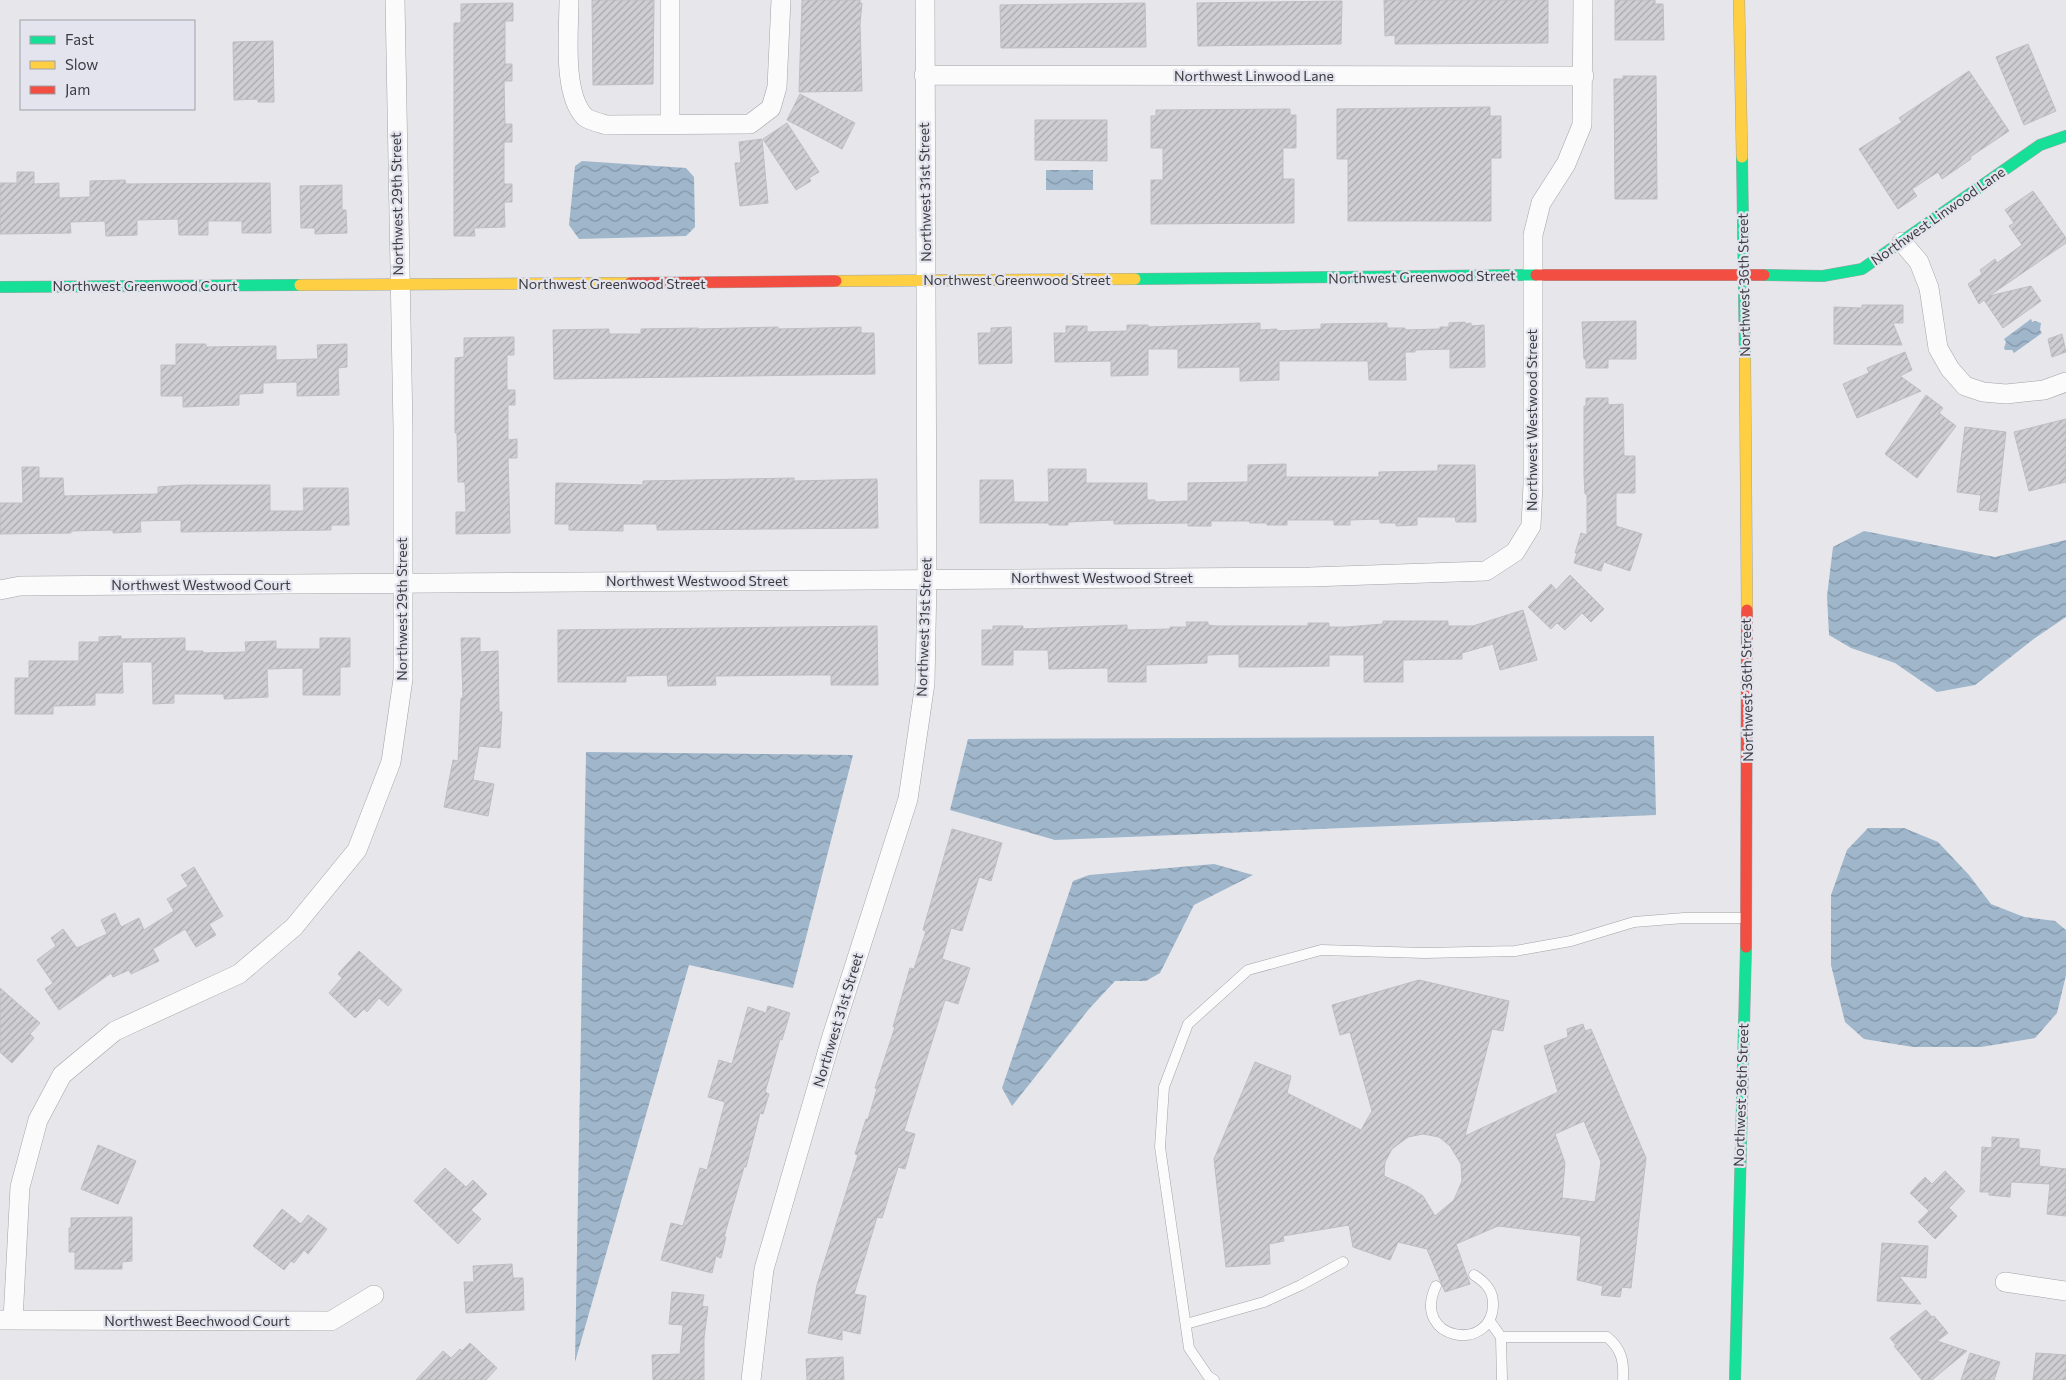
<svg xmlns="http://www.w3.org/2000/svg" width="2066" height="1380" viewBox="0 0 2066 1380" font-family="Commissioner,sans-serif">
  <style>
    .water { fill: url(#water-waves) }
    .building { fill: url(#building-hatch); stroke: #bfbec2; fill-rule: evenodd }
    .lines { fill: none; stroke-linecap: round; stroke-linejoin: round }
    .lane-casing { stroke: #a3a3a7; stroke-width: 11 }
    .street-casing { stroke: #a3a3a7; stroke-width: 20 }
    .fast-casing { stroke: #a3a3a7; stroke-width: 12 }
    .slow-casing { stroke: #a3a3a7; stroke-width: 12 }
    .jam-casing { stroke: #a3a3a7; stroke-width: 12 }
    .lane { stroke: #fbfbfc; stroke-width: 10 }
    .street { stroke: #fbfbfc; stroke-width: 19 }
    .fast { stroke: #16e098; stroke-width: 11 }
    .slow { stroke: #ffcf43; stroke-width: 11 }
    .jam { stroke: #f24e42; stroke-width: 11 }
    .labels { text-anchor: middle; stroke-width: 4.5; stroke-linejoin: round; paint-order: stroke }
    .street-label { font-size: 14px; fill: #3c3c40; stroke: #e3e4ee }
  </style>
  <defs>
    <pattern id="water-waves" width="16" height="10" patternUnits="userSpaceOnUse" patternTransform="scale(1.25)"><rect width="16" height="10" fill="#9fb6cb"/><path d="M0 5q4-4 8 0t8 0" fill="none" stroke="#8395a6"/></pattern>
    <pattern id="building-hatch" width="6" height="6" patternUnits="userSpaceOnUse" patternTransform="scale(1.25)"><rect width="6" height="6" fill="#cfcfd3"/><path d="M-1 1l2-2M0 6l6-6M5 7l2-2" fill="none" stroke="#a9a9ad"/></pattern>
  </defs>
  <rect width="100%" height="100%" fill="#e6e6eb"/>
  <!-- water -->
  <path class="water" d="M 582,161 L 686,168 L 694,177 L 695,227 L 686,236 L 579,239 L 569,225 L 575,166 Z
    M 1046,170 L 1093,170 L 1093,190 L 1046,190 Z
    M 2031,319 L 2032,322 L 2035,321 L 2041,323 L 2040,330 L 2042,333 L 2014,353 L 2012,350 L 2005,350 L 2004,348 L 2006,342 L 2004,339 Z
    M 1864,531 L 1995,557 L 2066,540 L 2066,617 L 2035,638 L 1975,685 L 1937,692 L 1895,663 L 1851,648 L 1829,635 L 1827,596 L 1833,547 Z
    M 1654,736 L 1656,815 L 1055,840 L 950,810 L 968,739 Z
    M 586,752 L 853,755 L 793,988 L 689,965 L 575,1362 Z
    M 1868,828 L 1904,828 L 1938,842 L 1969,875 L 1991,904 L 2024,917 L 2055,921 L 2066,930 L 2066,975 L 2057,1013 L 2035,1038 L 1981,1047 L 1913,1047 L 1864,1039 L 1845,1022 L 1831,965 L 1831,895 L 1847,850 Z
    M 1214,864 L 1253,875 L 1194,905 L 1160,973 L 1146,981 L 1115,981 L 1089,1009 L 1012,1106 L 1002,1088 L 1073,881 L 1089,875 Z"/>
  <!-- building -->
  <path class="building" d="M 592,0 L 654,0 L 653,84 L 593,85 Z
    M 802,0 L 860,0 L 860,3 L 862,3 L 860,24 L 862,91 L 799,92 Z
    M 1384,0 L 1548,0 L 1548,43 L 1395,44 L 1395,35 L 1385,36 Z
    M 1615,0 L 1655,0 L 1655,4 L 1663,4 L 1664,40 L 1615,40 Z
    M 1342,1 L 1341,44 L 1198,46 L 1197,3 Z
    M 513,3 L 513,21 L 505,21 L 505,64 L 512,64 L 512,81 L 504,81 L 505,124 L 512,124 L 512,142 L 504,142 L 504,184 L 512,184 L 512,202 L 504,202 L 505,227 L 474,228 L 475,236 L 454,236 L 454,23 L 461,23 L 461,4 Z
    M 1145,3 L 1146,47 L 1001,48 L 1000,5 Z
    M 273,41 L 274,102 L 258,102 L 258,99 L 234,100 L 233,42 Z
    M 2028,44 L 2056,111 L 2024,125 L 1996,57 Z
    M 1969,71 L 2009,131 L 1970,157 L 1971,159 L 1942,179 L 1938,172 L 1912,189 L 1917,196 L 1898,209 L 1859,149 L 1902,122 L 1899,118 Z
    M 1623,76 L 1656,76 L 1657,199 L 1615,199 L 1614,79 L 1623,79 Z
    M 800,94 L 855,123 L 842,149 L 787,120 Z
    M 1490,107 L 1490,116 L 1501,116 L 1501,158 L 1491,158 L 1491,221 L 1348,221 L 1348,159 L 1337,159 L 1337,109 Z
    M 1290,109 L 1290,115 L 1296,115 L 1296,148 L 1283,148 L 1283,179 L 1294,179 L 1294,223 L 1151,224 L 1151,180 L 1163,180 L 1163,148 L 1151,148 L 1151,116 L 1156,116 L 1156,110 Z
    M 1035,120 L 1107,120 L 1107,161 L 1035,160 Z
    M 787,123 L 819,172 L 809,178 L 811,181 L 796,190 L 763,139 Z
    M 762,139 L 768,203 L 740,206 L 735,163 L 741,163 L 739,142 Z
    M 17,172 L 34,172 L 34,184 L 59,183 L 59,198 L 90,197 L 90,181 L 125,180 L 126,184 L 270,183 L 271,233 L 242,233 L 242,221 L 208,221 L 208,235 L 179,235 L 178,219 L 137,220 L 137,235 L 106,236 L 105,221 L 70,222 L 71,233 L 0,234 L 0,183 L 17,183 Z
    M 342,185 L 342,210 L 346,210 L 347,233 L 315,234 L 315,228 L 301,228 L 300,186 Z
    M 2033,191 L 2066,238 L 2066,243 L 1989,296 L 2031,286 L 2041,301 L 2003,328 L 1984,300 L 1979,304 L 1968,284 L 1982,274 L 1980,270 L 1995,259 L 1997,263 L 2022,245 L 2009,226 L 2014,223 L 2005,210 Z
    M 1862,305 L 1903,305 L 1903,323 L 1893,323 L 1902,345 L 1834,344 L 1834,307 L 1862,308 Z
    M 1636,321 L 1636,359 L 1608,359 L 1608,368 L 1586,368 L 1586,359 L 1584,359 L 1582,322 Z
    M 1465,322 L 1465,324 L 1471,323 L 1471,326 L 1484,325 L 1485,367 L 1450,368 L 1450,349 L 1415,350 L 1415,352 L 1405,352 L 1406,380 L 1369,380 L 1368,361 L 1279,361 L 1279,380 L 1240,381 L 1240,367 L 1178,368 L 1178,349 L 1148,349 L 1148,375 L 1111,376 L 1111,361 L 1055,362 L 1054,333 L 1066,333 L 1066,326 L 1087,326 L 1087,332 L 1127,331 L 1127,325 L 1148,325 L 1148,327 L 1260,323 L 1260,330 L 1277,329 L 1277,331 L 1321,329 L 1321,324 L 1387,323 L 1387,328 L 1405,328 L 1405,330 L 1440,329 L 1440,327 L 1449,327 L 1449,323 Z
    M 778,327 L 778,329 L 861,327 L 861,333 L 874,333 L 875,374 L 554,379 L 553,330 L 609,329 L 609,334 L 641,334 L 641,329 L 698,328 L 698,329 Z
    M 1011,327 L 1012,363 L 979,364 L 978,333 L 991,333 L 991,328 Z
    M 2062,334 L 2066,352 L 2052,357 L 2048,339 Z
    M 514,337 L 514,355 L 507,355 L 507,390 L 515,390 L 515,405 L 508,405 L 508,440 L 517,439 L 517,458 L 508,458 L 510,533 L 456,534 L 456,512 L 466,512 L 465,482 L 458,482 L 457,433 L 455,433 L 455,358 L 464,357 L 464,338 Z
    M 176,344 L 206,344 L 206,347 L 276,346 L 276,360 L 318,359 L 317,345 L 347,344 L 347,367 L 338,368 L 339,395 L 297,396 L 297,382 L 263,383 L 263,393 L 239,394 L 239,405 L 183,407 L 183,396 L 161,396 L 161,365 L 176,365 Z
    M 1905,352 L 1912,370 L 1900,376 L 1921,391 L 1857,418 L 1843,384 L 1869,373 L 1867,368 Z
    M 1926,395 L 1943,408 L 1939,413 L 1956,426 L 1917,478 L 1885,454 Z
    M 1586,398 L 1608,398 L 1608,405 L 1623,404 L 1624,456 L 1635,456 L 1635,493 L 1616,493 L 1616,526 L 1642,534 L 1630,571 L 1604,562 L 1601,571 L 1574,563 L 1577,553 L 1575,553 L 1581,533 L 1587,535 L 1587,494 L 1585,494 L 1584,475 L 1584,406 L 1586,406 Z
    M 2066,419 L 2066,482 L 2029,491 L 2014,432 Z
    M 1965,427 L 2006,432 L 1997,512 L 1979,510 L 1981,495 L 1957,492 Z
    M 1286,464 L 1286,477 L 1379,477 L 1379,472 L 1438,471 L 1438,465 L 1475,465 L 1476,522 L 1456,522 L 1455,517 L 1417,517 L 1417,525 L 1396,526 L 1396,523 L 1380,523 L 1380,519 L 1350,520 L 1350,525 L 1334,525 L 1334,520 L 1287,520 L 1287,525 L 1267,525 L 1267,523 L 1250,523 L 1249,521 L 1211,521 L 1211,526 L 1188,526 L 1188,523 L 1114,524 L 1114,520 L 1068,522 L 1068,525 L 1049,525 L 1049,523 L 980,523 L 980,480 L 1013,480 L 1014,502 L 1049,502 L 1048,469 L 1086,469 L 1086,483 L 1147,483 L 1147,500 L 1155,500 L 1155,502 L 1188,501 L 1188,483 L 1248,482 L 1248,465 Z
    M 22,467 L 39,467 L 39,478 L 63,478 L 64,496 L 158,494 L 158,487 L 185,485 L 270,485 L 270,511 L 304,511 L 303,488 L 348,488 L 349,525 L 331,525 L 331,530 L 181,532 L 181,520 L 140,521 L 141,532 L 113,533 L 113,530 L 71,531 L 71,533 L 0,534 L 0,503 L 23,503 Z
    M 794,478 L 794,481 L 877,479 L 878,528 L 657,530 L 657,524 L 623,524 L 623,531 L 569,530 L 569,524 L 555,524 L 556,483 L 643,485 L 643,481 Z
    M 1570,575 L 1604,609 L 1591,622 L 1582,613 L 1565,630 L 1557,623 L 1551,629 L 1528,607 L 1551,584 L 1556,590 Z
    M 1523,610 L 1537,660 L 1500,670 L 1493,644 L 1462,653 L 1462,659 L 1403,660 L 1403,682 L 1364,682 L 1364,655 L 1329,655 L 1329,666 L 1273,667 L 1239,667 L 1239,654 L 1207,655 L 1207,663 L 1146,665 L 1146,682 L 1108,682 L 1108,668 L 1049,669 L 1048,650 L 1013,650 L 1013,665 L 982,665 L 982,630 L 993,630 L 993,626 L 1023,626 L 1023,629 L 1127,625 L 1127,630 L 1170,629 L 1170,627 L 1187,627 L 1186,622 L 1208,622 L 1208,625 L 1216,626 L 1308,626 L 1308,623 L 1329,623 L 1329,627 L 1346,627 L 1383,624 L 1383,621 L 1448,621 L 1448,626 L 1473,626 Z
    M 877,626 L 878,685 L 831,685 L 831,675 L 807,675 L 715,676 L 716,685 L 668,686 L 667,675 L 626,676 L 626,682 L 558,682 L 558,630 Z
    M 121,636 L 121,639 L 185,638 L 185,651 L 203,651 L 203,653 L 246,652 L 245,642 L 276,641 L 276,649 L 320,649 L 320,638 L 350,638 L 350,667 L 340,667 L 340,695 L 303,695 L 303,668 L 267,669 L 268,697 L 224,699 L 224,694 L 174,694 L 174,703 L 153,704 L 152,662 L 122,662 L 123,693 L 95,693 L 95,705 L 53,706 L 53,714 L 15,714 L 15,678 L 29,678 L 29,661 L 79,661 L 79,642 L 99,642 L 99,637 Z
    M 461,638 L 480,638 L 480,652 L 498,651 L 499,712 L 502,712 L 500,748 L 479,746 L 473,780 L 494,784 L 488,816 L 444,807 L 453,760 L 458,761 L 461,698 L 463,698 Z
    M 952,829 L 1002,843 L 991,881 L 979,877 L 962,931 L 951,928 L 942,959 L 970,968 L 958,1004 L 945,1000 L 904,1131 L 915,1134 L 905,1169 L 898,1167 L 882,1218 L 877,1217 L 854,1294 L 866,1296 L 860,1334 L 842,1330 L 842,1340 L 808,1333 L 817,1285 L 858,1155 L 855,1154 L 866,1119 L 868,1119 L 877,1089 L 875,1088 L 895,1027 L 893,1027 L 910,968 L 914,969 L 926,931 L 923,930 Z
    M 194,867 L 223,916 L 209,924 L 216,935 L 196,947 L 185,929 L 153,949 L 159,961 L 131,974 L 129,970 L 113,977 L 111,973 L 59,1010 L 45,989 L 53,983 L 37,960 L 56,946 L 51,938 L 63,929 L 77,948 L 107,934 L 101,920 L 115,913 L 121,927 L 139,918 L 144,930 L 174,911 L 167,899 L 188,886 L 181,875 Z
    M 359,951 L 402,990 L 388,1006 L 379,998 L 367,1012 L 364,1009 L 355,1018 L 329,993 L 342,978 L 338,974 Z
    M 1419,980 L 1509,1001 L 1503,1031 L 1492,1029 L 1465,1136 L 1558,1092 L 1544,1046 L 1568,1037 L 1567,1029 L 1583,1024 L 1585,1031 L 1591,1029 L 1646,1158 L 1631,1288 L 1622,1287 L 1620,1297 L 1601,1295 L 1603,1286 L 1577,1280 L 1581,1236 L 1498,1226 L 1456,1244 L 1470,1284 L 1445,1292 L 1427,1249 L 1398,1242 L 1390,1260 L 1353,1247 L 1349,1225 L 1283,1236 L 1284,1241 L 1269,1244 L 1270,1264 L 1226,1267 L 1214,1159 L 1255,1062 L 1291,1076 L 1287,1093 L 1361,1130 L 1372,1111 L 1350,1032 L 1340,1035 L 1332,1005 ZM 1584,1121 L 1601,1162 L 1595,1202 L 1562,1198 L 1565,1163 L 1555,1134 ZM 1423,1134 L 1439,1137 L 1450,1146 L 1461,1164 L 1462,1181 L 1454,1200 L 1435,1216 L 1423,1196 L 1409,1187 L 1384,1176 L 1385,1162 L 1392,1149 L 1408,1137 Z
    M 0,988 L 40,1023 L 30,1034 L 34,1038 L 12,1063 L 0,1052 Z
    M 768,1006 L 790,1013 L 782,1040 L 780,1039 L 770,1075 L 765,1092 L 769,1094 L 763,1114 L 760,1113 L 746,1167 L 744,1167 L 724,1237 L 726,1237 L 721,1258 L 716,1256 L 712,1273 L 661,1260 L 671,1223 L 683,1226 L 700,1168 L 707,1170 L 725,1102 L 708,1097 L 719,1060 L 732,1064 L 748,1007 L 766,1013 Z
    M 1992,1137 L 2019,1139 L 2019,1148 L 2040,1150 L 2039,1166 L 2066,1169 L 2066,1216 L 2047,1214 L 2050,1184 L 2011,1182 L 2010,1197 L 1989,1195 L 1989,1192 L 1980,1192 L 1982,1147 L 1992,1148 Z
    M 98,1145 L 136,1161 L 118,1204 L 81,1189 Z
    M 445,1168 L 466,1187 L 473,1180 L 487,1194 L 471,1210 L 481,1219 L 458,1244 L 414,1201 Z
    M 1945,1171 L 1965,1191 L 1949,1208 L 1957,1216 L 1935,1239 L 1918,1222 L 1929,1211 L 1910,1193 L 1925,1177 L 1932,1184 Z
    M 282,1209 L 301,1224 L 308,1215 L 327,1229 L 308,1254 L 304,1250 L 294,1263 L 291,1261 L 284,1270 L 253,1246 Z
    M 132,1217 L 132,1261 L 122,1262 L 122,1269 L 75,1269 L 75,1252 L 69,1252 L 69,1228 L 71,1228 L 71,1218 Z
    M 1882,1243 L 1928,1246 L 1926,1278 L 1899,1276 L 1921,1304 L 1877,1301 Z
    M 512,1264 L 513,1278 L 523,1278 L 524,1310 L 466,1313 L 464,1282 L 474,1282 L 473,1266 Z
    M 672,1292 L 704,1295 L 702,1306 L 708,1307 L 704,1338 L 704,1380 L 653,1380 L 652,1355 L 680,1354 L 683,1325 L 669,1324 Z
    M 1926,1310 L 1932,1317 L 1934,1316 L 1948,1333 L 1937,1341 L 1967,1351 L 1932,1380 L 1922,1380 L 1894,1346 L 1896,1345 L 1890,1338 Z
    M 470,1343 L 497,1368 L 486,1380 L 416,1380 L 443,1351 L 451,1358 L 460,1349 L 462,1351 Z
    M 1970,1353 L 2000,1362 L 1994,1380 L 1961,1380 Z
    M 2036,1353 L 2066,1355 L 2066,1380 L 2033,1380 Z
    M 843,1357 L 844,1380 L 807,1380 L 806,1359 Z"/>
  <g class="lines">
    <defs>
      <path id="lane" d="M 1436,1286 C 1410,1341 1494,1354 1493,1303 C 1493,1290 1485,1282 1474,1275
        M 1489,1320 L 1501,1337 L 1502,1380
        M 1186,1324 L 1264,1302 L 1301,1285 L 1343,1262
        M 1501,1337 L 1607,1337 C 1622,1349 1624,1362 1623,1380
        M 1214,1380 L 1208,1376 L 1189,1348 L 1160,1147 L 1164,1087 L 1188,1024 L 1248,970 L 1321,950 L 1425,953 L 1515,951 L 1571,941 L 1634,922 L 1684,918 L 1745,918"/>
      <path id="street" d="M 569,0 C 569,31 562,94 585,117 C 590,121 600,123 607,125 L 750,124 L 771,108 L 777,87 L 781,0
        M 670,0 L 670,124
        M 924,75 L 1584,76
        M 1902,242 L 1919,262 L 1929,288 L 1938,348 L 1950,369 L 1965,386 L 1983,392 L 2006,394 L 2044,390 L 2066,382
        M 0,590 L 20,586 L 1310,577 L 1486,571 L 1515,552 L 1531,526 L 1533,484 L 1533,235 L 1541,203 L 1566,164 L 1582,125 L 1583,0
        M 2005,1282 L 2066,1291
        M 1,1320 L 331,1321 L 374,1295
        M 13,1320 L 20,1187 L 38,1120 L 62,1075 L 115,1031 L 239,974 L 294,927 L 357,850 L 391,762 L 403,679 L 403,429 L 395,0
        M 751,1380 L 764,1269 L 832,1036 L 908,799 L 925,683 L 927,579 L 925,0"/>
      <path id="fast" d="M 1742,157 L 1745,359
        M 1764,275 L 1823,276 L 1862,269 L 2040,145 L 2066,136
        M 1135,279 L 1536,275
        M 0,287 L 300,285
        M 1735,1380 L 1746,947"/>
      <path id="slow" d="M 1739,0 L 1742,157
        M 836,281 L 1135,279
        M 300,285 L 630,283
        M 1745,359 L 1747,610"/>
      <path id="jam" d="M 1536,275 L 1764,275
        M 630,283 L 836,281
        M 1746,947 L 1747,610"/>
    </defs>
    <!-- lane casing -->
    <use href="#lane" class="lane-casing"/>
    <!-- street casing -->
    <use href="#street" class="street-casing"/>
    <!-- fast casing -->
    <use href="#fast" class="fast-casing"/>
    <!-- slow casing -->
    <use href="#slow" class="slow-casing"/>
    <!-- jam casing -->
    <use href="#jam" class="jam-casing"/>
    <!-- lane -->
    <use href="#lane" class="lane"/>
    <!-- street -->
    <use href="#street" class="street"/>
    <!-- fast -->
    <use href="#fast" class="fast"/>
    <!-- slow -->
    <use href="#slow" class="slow"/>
    <!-- jam -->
    <use href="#jam" class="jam"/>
  </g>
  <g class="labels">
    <!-- street labels -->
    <g class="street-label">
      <text x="1254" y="81">Northwest Linwood Lane</text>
      <text transform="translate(925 192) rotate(-91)" y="5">Northwest 31st Street</text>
      <text transform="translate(397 204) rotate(-91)" y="5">Northwest 29th Street</text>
      <text transform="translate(1938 216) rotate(-35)" y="5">Northwest Linwood Lane</text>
      <text transform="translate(1422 277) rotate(-1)" y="5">Northwest Greenwood Street</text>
      <text x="1017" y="285">Northwest Greenwood Street</text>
      <text x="612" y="289">Northwest Greenwood Street</text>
      <text transform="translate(1744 285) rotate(-91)" y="5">Northwest 36th Street</text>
      <text x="145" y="291">Northwest Greenwood Court</text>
      <text transform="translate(1532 420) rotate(-90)" y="5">Northwest Westwood Street</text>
      <text x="1102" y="583">Northwest Westwood Street</text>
      <text x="697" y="586">Northwest Westwood Street</text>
      <text x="201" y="590">Northwest Westwood Court</text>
      <text transform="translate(402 609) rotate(-90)" y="5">Northwest 29th Street</text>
      <text transform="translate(924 627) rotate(-88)" y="5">Northwest 31st Street</text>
      <text transform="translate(1747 690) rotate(-91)" y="5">Northwest 36th Street</text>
      <text transform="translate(838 1020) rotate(-73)" y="5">Northwest 31st Street</text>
      <text transform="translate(1741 1095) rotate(-88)" y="5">Northwest 36th Street</text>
      <text x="197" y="1326">Northwest Beechwood Court</text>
    </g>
  </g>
  <!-- legend -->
  <rect x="20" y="20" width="175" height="90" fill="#e3e4ee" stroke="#a0a1a8"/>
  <rect x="30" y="36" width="25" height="8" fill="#16e098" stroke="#a0a1a8"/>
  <text x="65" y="45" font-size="15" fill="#3c3c40">Fast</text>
  <rect x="30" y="61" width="25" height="8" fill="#ffcf43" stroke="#a0a1a8"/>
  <text x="65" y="70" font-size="15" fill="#3c3c40">Slow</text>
  <rect x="30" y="86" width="25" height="8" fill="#f24e42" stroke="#a0a1a8"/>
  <text x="65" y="95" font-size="15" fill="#3c3c40">Jam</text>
</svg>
